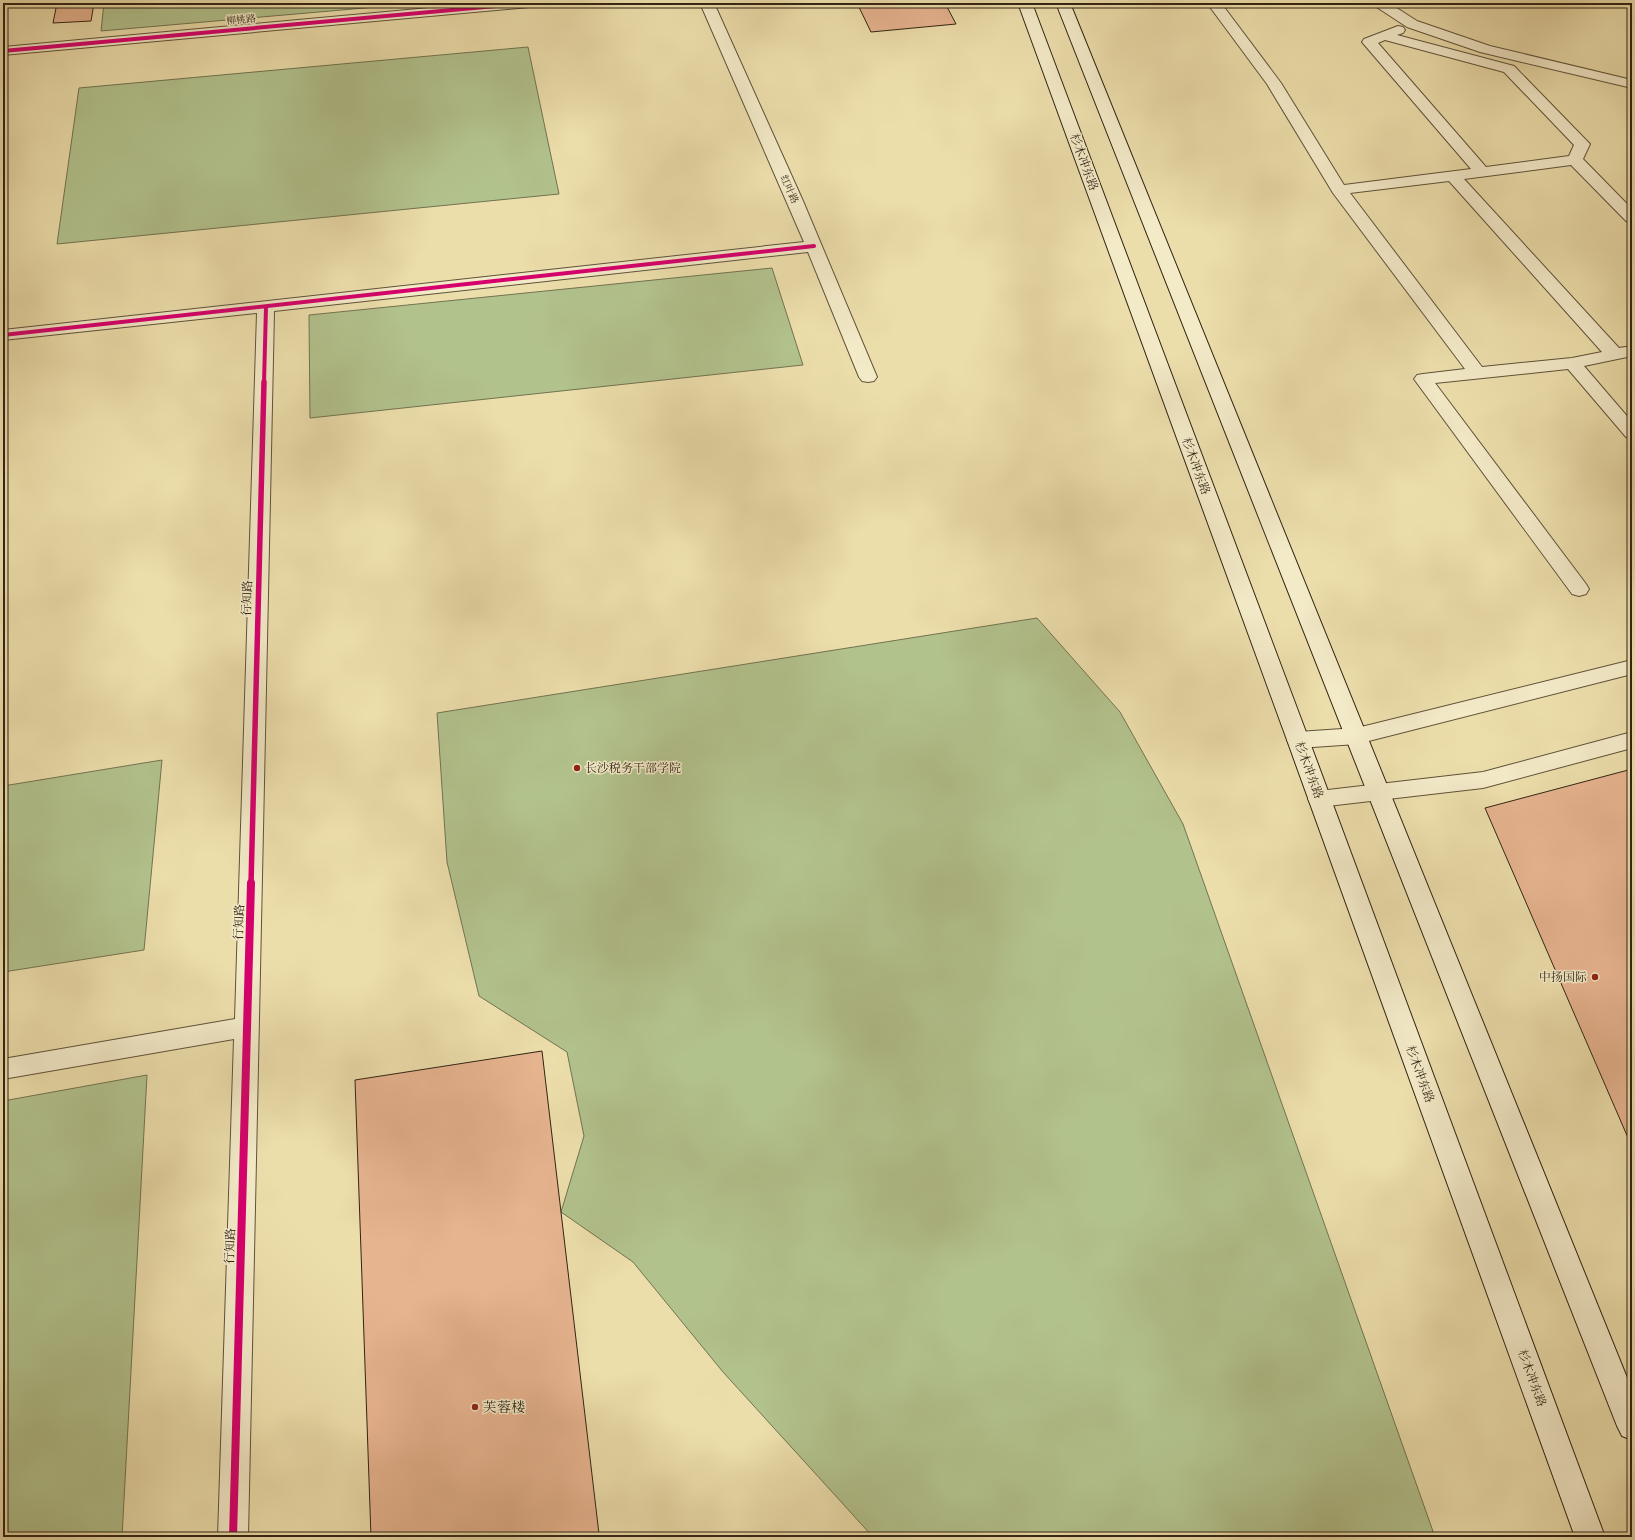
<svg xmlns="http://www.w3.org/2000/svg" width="1635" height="1540" viewBox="0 0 1635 1540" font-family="'Old Standard TT','Noto Serif SC',serif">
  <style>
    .green { fill: #b2c28d; stroke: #727350 }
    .building { fill: #e7b490; stroke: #312413 }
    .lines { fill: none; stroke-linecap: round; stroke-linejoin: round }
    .street-casing { stroke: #605239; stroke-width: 2 }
    .secondary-casing { stroke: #312413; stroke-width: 2 }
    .street { fill: #f3eac8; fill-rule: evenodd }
    .secondary { fill: #f3eac8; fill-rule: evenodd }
    .cycleway-far2-casing { stroke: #f3eac8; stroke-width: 6 }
    .cycleway-far1-casing { stroke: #f3eac8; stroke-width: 8 }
    .cycleway-casing { stroke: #f3eac8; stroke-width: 10 }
    .cycleway-far2 { stroke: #d6006c; stroke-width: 4 }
    .cycleway-far1 { stroke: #d6006c; stroke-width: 5.5 }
    .cycleway { stroke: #d6006c; stroke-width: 8 }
    .poi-dot { fill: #8f2418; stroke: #f3eac8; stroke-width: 1.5 }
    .labels { text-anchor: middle; stroke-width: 3; stroke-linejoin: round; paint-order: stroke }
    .far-street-label { font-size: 10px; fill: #312413; stroke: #f3eac8 }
    .street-label { font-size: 12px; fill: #312413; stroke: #f3eac8 }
    .poi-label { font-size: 12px; fill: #312413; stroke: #f3eac8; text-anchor: start }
    .near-poi-label { font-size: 14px; fill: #312413; stroke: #f3eac8; text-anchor: start }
  </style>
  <rect width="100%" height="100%" fill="#ecdeab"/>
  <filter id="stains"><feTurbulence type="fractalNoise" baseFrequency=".005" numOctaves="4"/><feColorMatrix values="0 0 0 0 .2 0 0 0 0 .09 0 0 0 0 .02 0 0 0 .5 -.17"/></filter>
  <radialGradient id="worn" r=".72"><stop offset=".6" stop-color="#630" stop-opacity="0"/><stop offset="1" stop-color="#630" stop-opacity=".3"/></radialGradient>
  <!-- green -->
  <path class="green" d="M 104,3 L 422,3 L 101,31 Z
    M 528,47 L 559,194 L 57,244 L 79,88 Z
    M 772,268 L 803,365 L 310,418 L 309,315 Z
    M 1037,618 L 1120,712 L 1183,824 L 1435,1537 L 873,1537 L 723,1372 L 633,1262 L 561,1212 L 584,1136 L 567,1052 L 479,996 L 447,862 L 437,713 Z
    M 162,760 L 144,950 L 3,972 L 3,786 Z
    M 147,1075 L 122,1537 L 3,1537 L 3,1101 Z"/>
  <!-- building -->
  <path class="building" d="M 57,3 L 94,3 L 91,21 L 53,23 Z
    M 857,3 L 945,3 L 956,24 L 871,32 Z
    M 1632,769 L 1632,1147 L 1485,808 Z
    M 542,1051 L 599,1534 L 582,1537 L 371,1537 L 355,1080 Z"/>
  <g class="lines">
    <defs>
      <path id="street" d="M 484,3 L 536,3 L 534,6 L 529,7 L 3,55 L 3,47 Z
        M 700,3 L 714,3 L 803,201 L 877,377 L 874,381 L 868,382 L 862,381 L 859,377 L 808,252 L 274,311 L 248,1537 L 218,1537 L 234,1039 L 3,1079 L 3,1059 L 235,1019 L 257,313 L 3,340 L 3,330 L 804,242 Z
        M 1207,3 L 1221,3 L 1281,83 L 1344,185 L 1471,169 L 1362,42 L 1364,39 L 1398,26 L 1403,27 L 1405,30 L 1403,33 L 1397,35 L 1514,66 L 1587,141 L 1590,144 L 1583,159 L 1632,209 L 1632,223 L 1626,221 L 1571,165 L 1464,179 L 1619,348 L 1632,346 L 1632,356 L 1584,366 L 1632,422 L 1632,438 L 1626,437 L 1568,369 L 1435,383 L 1586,584 L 1589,589 L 1586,594 L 1579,596 L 1572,594 L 1414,379 L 1417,375 L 1423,374 L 1465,369 L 1333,193 L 1267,84 ZM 1385,40 L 1504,72 L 1574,145 L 1569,156 L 1486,167 L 1378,43 ZM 1449,181 L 1602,352 L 1572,358 L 1482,367 L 1350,193 Z
        M 1373,3 L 1389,3 L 1417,21 L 1490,46 L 1632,80 L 1632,88 L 1480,52 L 1407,27 L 1375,6 Z
        M 1632,660 L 1632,674 L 1357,744 L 1298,748 L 1290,745 L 1287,740 L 1290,735 L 1298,732 L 1357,728 Z
        M 1632,732 L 1632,748 L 1483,788 L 1319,807 L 1311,805 L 1308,799 L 1311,793 L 1319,791 L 1483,772 Z"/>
      <path id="secondary" d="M 1018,3 L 1032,3 L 1309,740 L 1605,1537 L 1575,1537 L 1287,740 Z
        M 1056,3 L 1070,3 L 1632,1390 L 1632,1440 L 1622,1436 L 1617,1426 Z"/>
    </defs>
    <!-- street casing -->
    <use href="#street" class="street-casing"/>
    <!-- secondary casing -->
    <use href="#secondary" class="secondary-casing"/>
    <!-- street -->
    <use href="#street" class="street"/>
    <!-- secondary -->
    <use href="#secondary" class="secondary"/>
    <defs>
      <path id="cycleway-far2" d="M 3,51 L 529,3
        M 3,335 L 814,246
        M 264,383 L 266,307"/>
      <path id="cycleway-far1" d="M 251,884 L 264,382"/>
      <path id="cycleway" d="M 233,1537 L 251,883"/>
    </defs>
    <!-- cycleway-far2 casing -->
    <use href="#cycleway-far2" class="cycleway-far2-casing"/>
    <!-- cycleway-far1 casing -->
    <use href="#cycleway-far1" class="cycleway-far1-casing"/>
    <!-- cycleway casing -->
    <use href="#cycleway" class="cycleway-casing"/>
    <!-- cycleway-far2 -->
    <use href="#cycleway-far2" class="cycleway-far2"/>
    <!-- cycleway-far1 -->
    <use href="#cycleway-far1" class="cycleway-far1"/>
    <!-- cycleway -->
    <use href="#cycleway" class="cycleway"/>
  </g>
  <!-- markers -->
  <g class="poi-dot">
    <circle cx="577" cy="768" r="4"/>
    <circle cx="1595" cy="977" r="4"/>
    <circle cx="475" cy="1407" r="4"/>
  </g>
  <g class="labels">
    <!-- far-street labels -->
    <g class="far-street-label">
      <text transform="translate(241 19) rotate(-5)" y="4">柳桃路</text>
      <text transform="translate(790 189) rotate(66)" y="4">红叶路</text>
    </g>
    <!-- street labels -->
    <g class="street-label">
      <text transform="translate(1084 162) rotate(70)" y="4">杉木冲东路</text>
      <text transform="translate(1196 466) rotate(70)" y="4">杉木冲东路</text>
      <text transform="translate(247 598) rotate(-88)" y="4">行知路</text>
      <text transform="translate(1309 770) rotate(70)" y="4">杉木冲东路</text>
      <text transform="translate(239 922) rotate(-88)" y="4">行知路</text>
      <text transform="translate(1420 1074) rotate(70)" y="4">杉木冲东路</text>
      <text transform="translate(230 1246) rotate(-88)" y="4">行知路</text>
      <text transform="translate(1532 1378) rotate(70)" y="4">杉木冲东路</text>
    </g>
    <!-- poi labels -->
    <g class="poi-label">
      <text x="585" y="772">长沙税务干部学院</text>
      <text x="1587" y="981" text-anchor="end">中扬国际</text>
    </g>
    <!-- near-poi labels -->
    <g class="near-poi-label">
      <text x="483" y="1412">芙蓉楼</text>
    </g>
  </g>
  <!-- margin -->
  <rect width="1635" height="1540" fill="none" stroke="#ecdeab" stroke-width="16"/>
  <rect x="4" y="4" width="1627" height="1532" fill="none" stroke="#312413" stroke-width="2"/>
  <rect x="8" y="8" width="1619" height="1524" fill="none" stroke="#312413"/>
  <rect width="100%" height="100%" filter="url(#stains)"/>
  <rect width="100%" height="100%" fill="url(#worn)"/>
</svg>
